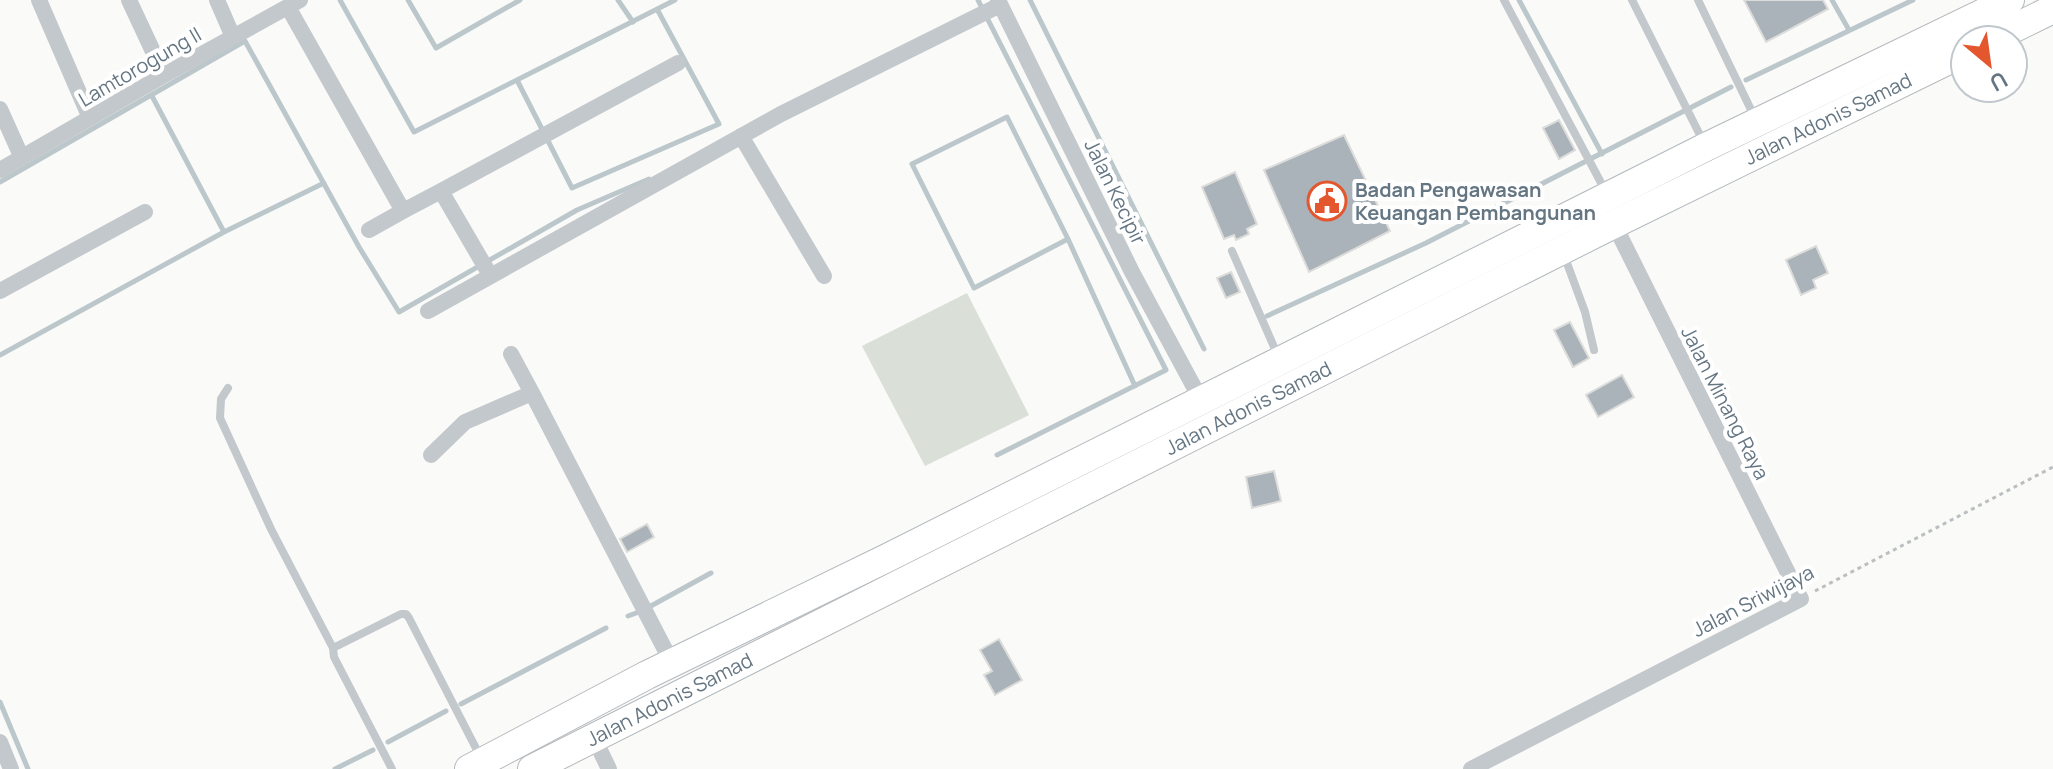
<svg xmlns="http://www.w3.org/2000/svg" width="2053" height="769" viewBox="0 0 2053 769" font-family="Manrope,sans-serif">
  <style>
    .green { fill: #dadfd7 }
    .lines { fill: none; stroke-linecap: round; stroke-linejoin: round }
    .stream { stroke: #bbc7cb; stroke-width: 5 }
    .building { fill: #aab3b9; stroke: #dcdcda; stroke-width: 2 }
    .highway-casing { stroke: #b4b9bd; stroke-width: 30 }
    .path { stroke: #bbbfc2; stroke-width: 3; stroke-dasharray: 4 4; stroke-linecap: butt }
    .lane { stroke: #c3c8cc; stroke-width: 8 }
    .street { stroke: #c3c8cc; stroke-width: 16 }
    .highway { stroke: #fff; stroke-width: 28 }
    .labels { text-anchor: middle; stroke-width: 8; stroke-linejoin: round; paint-order: stroke }
    .street-label { font-size: 20px; fill: #657683; stroke: #fff }
    .poi-label { font-size: 20px; font-weight: bold; fill: #657683; stroke: #fff; text-anchor: start }
  </style>
  <rect width="100%" height="100%" fill="#fafaf8"/>
  <!-- green -->
  <path class="green" d="M 967,293 L 1029,415 L 925,466 L 862,346 Z"/>
  <g class="lines">
    <!-- stream -->
    <path class="stream" d="M 340,0 L 414,132 L 675,0
      M 408,0 L 436,48 L 520,0
      M 618,0 L 633,22
      M 978,0 L 1166,370 L 997,455
      M 1030,0 L 1204,349
      M 1519,0 L 1602,154
      M 1832,0 L 1849,30
      M 517,80 L 572,188 L 719,124 L 657,9
      M 1746,80 L 1913,0
      M 0,182 L 245,41 L 359,247 L 399,312 L 577,210 L 649,179
      M 224,232 L 324,183
      M 1068,239 L 974,288 L 912,164 L 1007,117 L 1068,239 L 1135,386
      M 1267,316 L 1426,243 L 1731,87
      M 0,355 L 224,232 L 152,96
      M 649,607 L 711,573
      M 628,616 L 639,612
      M 0,702 L 28,769
      M 461,704 L 606,628
      M 388,742 L 446,711
      M 335,769 L 373,750"/>
  </g>
  <!-- building -->
  <path class="building" d="M 1744,0 L 1823,0 L 1828,9 L 1766,42 Z
    M 1559,120 L 1575,150 L 1559,159 L 1543,128 Z
    M 1344,135 L 1390,231 L 1309,272 L 1264,170 Z
    M 1235,172 L 1257,224 L 1247,229 L 1249,234 L 1236,240 L 1234,235 L 1224,239 L 1202,187 Z
    M 1816,246 L 1828,273 L 1813,280 L 1816,288 L 1801,295 L 1786,260 Z
    M 1231,272 L 1240,292 L 1226,298 L 1217,278 Z
    M 1570,322 L 1589,358 L 1573,367 L 1554,330 Z
    M 1622,375 L 1634,397 L 1598,417 L 1586,395 Z
    M 1274,471 L 1281,501 L 1252,508 L 1246,477 Z
    M 647,524 L 654,537 L 627,552 L 620,539 Z
    M 999,639 L 1022,680 L 995,695 L 984,675 L 992,671 L 980,650 Z"/>
  <g class="lines">
    <defs>
      <g id="highway">
        <path d="M 1990,40 L 2053,9"/>
        <path d="M 469,769 L 647,675 L 887,558 L 1706,147 L 2010,0"/>
        <path id="s1" d="M 532,769 L 1614,224 L 1965,52"/>
      </g>
    </defs>
    <!-- highway casing -->
    <use href="#highway" class="highway-casing"/>
    <!-- path -->
    <path class="path" d="M 1815,591 L 2053,467"/>
    <!-- lane -->
    <path class="lane" d="M 1504,0 L 1607,194
      M 1632,0 L 1704,143
      M 1698,0 L 1755,118
      M 1232,251 L 1278,356
      M 1564,255 L 1585,312 L 1594,350
      M 228,388 L 221,399 L 220,418 L 271,529 L 333,648
      M 392,769 L 334,657 L 333,648 L 401,614 L 406,614 L 409,618 L 481,758"/>
    <!-- street -->
    <path class="street" d="M 39,0 L 90,118
      M 129,0 L 164,75
      M 217,0 L 233,37
      M 998,0 L 1132,272 L 1201,400
      M 288,7 L 403,211 L 369,230
      M 0,109 L 22,158
      M 741,136 L 824,276
      M 0,170 L 164,75 L 300,0
      M 441,191 L 678,63
      M 403,211 L 441,191 L 490,275
      M 0,291 L 145,212
      M 428,311 L 781,114 L 1000,5
      M 511,354 L 532,393
      M 431,455 L 465,422 L 532,393 L 672,663
      M 594,738 L 609,769
      M 0,742 L 11,769
      M 1471,769 L 1801,599 L 1614,224"/>
    <!-- highway -->
    <use href="#highway" class="highway"/>
  </g>
  <!-- icons -->
  <defs>
    <symbol id="civic-ring" viewBox="-11 -11 22 22"><circle r="9.5" fill="#fff" stroke="#e4572e" stroke-width="1.5"/><path d="M-.6-6.5H3V-4.5H.6V-3L4-1V1h2V6H-6V1h2V-1L-.6-3ZM-1.2 2.5V6h2.4V2.5Z" fill="#e4572e"/></symbol>
  </defs>
  <g fill-rule="evenodd">
    <use href="#civic-ring" x="1305" y="179" width="44" height="44"/>
  </g>
  <g class="labels">
    <!-- street labels -->
    <g class="street-label">
      <text transform="translate(140 67) rotate(-30)" y="7">Lamtorogung II</text>
      <text dy="7" stroke="none"><textPath href="#s1" startOffset="1450">Jalan Adonis Samad</textPath></text>
      <text transform="translate(1115 192) rotate(64)" y="7">Jalan Kecipir</text>
      <text transform="translate(1725 403) rotate(63)" y="7">Jalan Minang Raya</text>
      <text dy="7" stroke="none"><textPath href="#s1" startOffset="802">Jalan Adonis Samad</textPath></text>
      <text transform="translate(1753 601) rotate(-27)" y="7">Jalan Sriwijaya</text>
      <text dy="7" stroke="none"><textPath href="#s1" startOffset="154">Jalan Adonis Samad</textPath></text>
    </g>
    <!-- poi labels -->
    <g class="poi-label">
      <text x="1355" y="197">Badan Pengawasan<tspan x="1355" dy="23">Keuangan Pembangunan</tspan></text>
    </g>
  </g>
  <!-- north arrow -->
  <g transform="translate(1989 64) rotate(151)"><circle r="38" fill="#ffffff" stroke="#c1c8cd" stroke-width="2"/>
  <path d="M0-6L14 30L0 20L-14 30Z" fill="#e4572e"/>
  <text y="-12" font-size="22" font-weight="bold" text-anchor="middle" fill="#657683">U</text>
  </g>
</svg>
